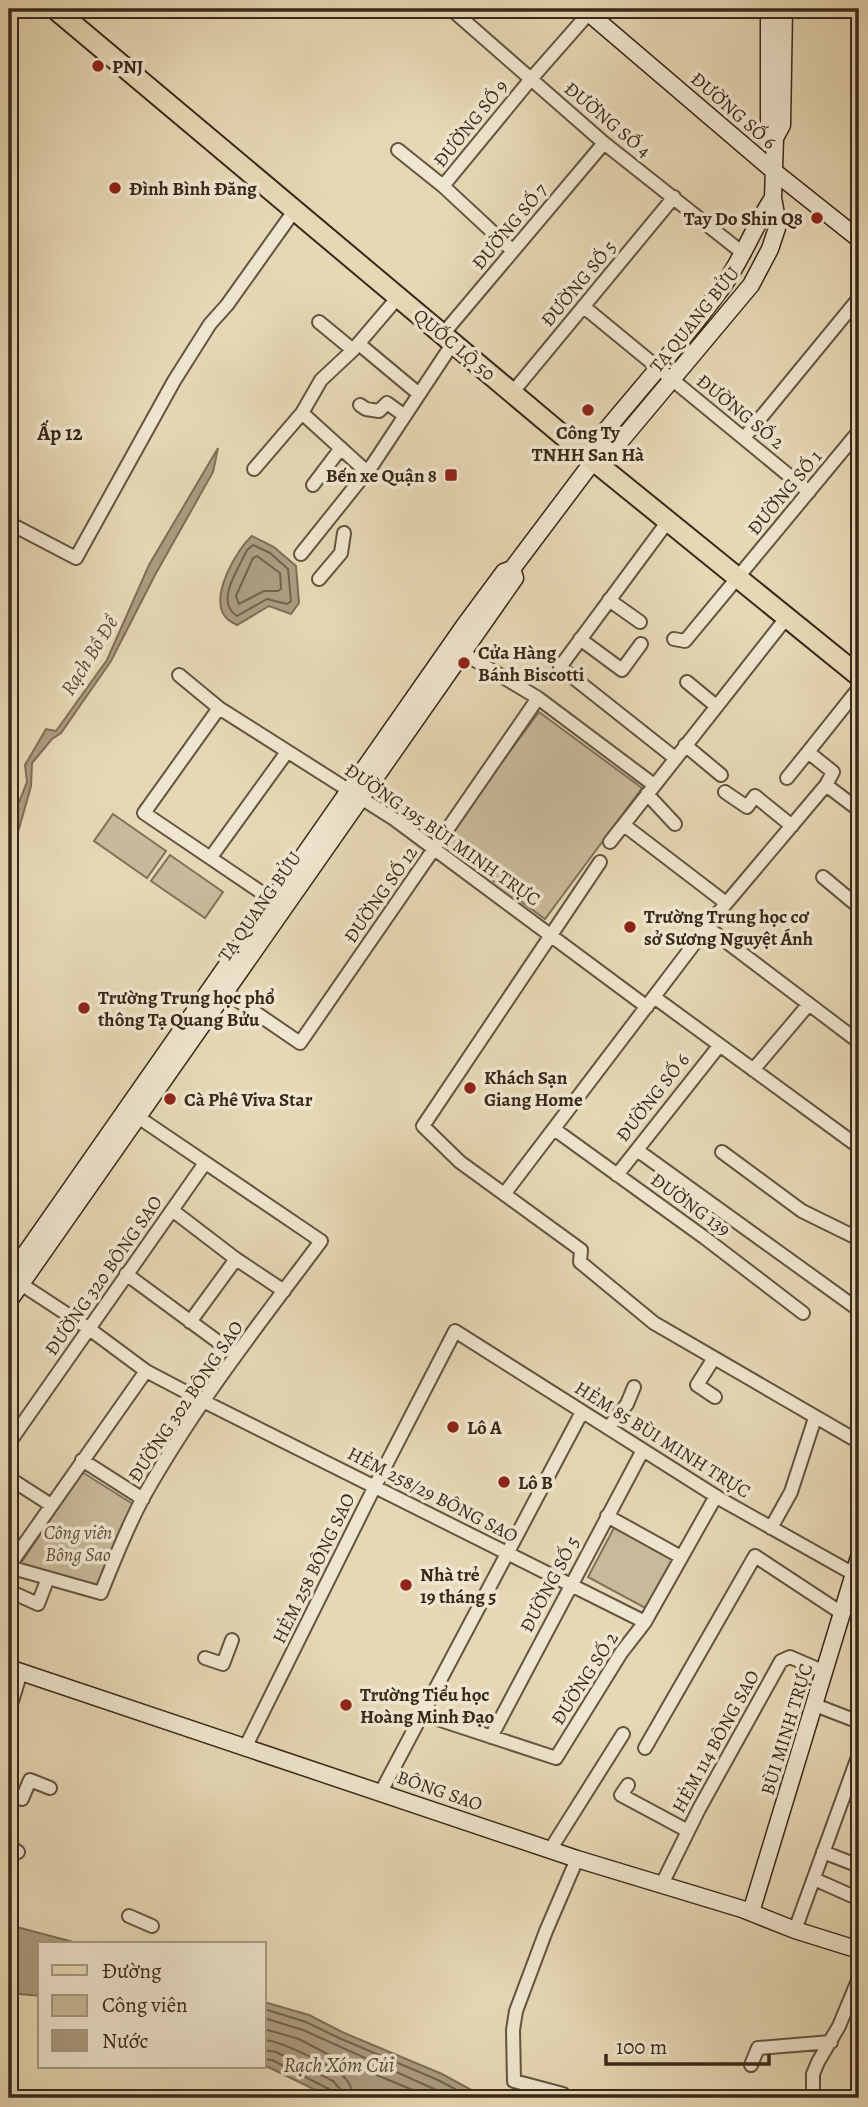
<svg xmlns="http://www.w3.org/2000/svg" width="868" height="2107" viewBox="0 0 868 2107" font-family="Alegreya,serif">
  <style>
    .green { fill: #c9ba9b; stroke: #81715a; stroke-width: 2 }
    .water { fill: #ac9c80; stroke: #7e6e57; stroke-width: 2 }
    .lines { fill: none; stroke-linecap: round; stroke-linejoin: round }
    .shore { stroke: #72624d; stroke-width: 2 }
    .street-casing { stroke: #645441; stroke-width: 16 }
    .secondary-casing { stroke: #39281a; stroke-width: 19 }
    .primary-casing { stroke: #39281a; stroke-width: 23 }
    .street { stroke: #efe6cf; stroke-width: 12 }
    .secondary { stroke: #efe6cf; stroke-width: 16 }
    .primary { stroke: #e7d8b5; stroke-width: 19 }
    .poi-dot { fill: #8f2418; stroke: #efe6cf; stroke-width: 2.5 }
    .labels { text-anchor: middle; stroke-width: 7; stroke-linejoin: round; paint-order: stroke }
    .poi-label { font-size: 19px; font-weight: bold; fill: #39281a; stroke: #efe6cf; text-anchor: start }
    .street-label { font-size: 19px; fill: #39281a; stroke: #efe6cf }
    .park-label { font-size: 19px; font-style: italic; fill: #5d4c3a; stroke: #efe6cf }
    .neighbourhood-label { font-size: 21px; font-weight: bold; fill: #39281a; stroke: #efe6cf }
    .water-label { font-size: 21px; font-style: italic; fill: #5c4b39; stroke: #efe6cf }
  </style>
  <rect width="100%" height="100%" fill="#e7d8b5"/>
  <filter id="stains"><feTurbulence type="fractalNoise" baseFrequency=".00286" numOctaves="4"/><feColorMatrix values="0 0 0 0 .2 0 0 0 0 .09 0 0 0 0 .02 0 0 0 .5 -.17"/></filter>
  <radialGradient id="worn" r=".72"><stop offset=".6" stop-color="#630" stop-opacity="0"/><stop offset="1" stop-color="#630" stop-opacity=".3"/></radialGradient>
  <!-- green -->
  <path class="green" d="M 539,712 L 642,788 L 545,919 L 442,843 Z
    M 113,814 L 166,851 L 147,878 L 94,841 Z
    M 170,855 L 223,892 L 205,918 L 151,881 Z
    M 82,1472 L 136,1506 L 96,1589 L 19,1566 Z
    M 615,1526 L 675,1559 L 647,1609 L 588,1577 Z"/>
  <!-- water -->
  <path class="water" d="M 218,448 L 213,472 L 155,575 L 111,661 L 61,733 L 52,739 L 32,763 L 31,786 L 9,864 L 9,827 L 27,782 L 25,765 L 46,729 L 56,731 L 107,660 L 149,565 Z
    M 252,536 L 274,547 L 296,566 L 299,603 L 291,614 L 269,606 L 237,625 C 233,623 226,619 224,615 C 211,595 236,550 252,536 Z
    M 9,1925 L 81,1944 L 40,1944 L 40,1996 L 9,1993 Z
    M 264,2002 L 309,2015 L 342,2032 L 442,2074 L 486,2098 L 332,2098 L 264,2065 Z"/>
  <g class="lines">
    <!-- shore -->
    <path class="shore" d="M 253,545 L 270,553 L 288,569 L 291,601 L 287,604 L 267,599 L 237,616 C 214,602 239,568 247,550 Z
      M 257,556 L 280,573 L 281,589 L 278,591 L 264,591 L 239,604 L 236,596 L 253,558 Z
      M 264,2009 L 306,2022 L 339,2038 L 438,2080 L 472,2098
      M 264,2018 L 303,2030 L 454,2098
      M 264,2029 L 299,2039 L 331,2056 L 432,2098
      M 264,2040 C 278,2040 336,2067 345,2078 C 351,2084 352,2090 353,2098
      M 264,2050 L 276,2052 L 333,2081 L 340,2089 L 342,2098
      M 264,2059 L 272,2060 L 329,2089 L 333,2098"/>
    <defs>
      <path id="street" d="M 451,9 L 604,143 L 744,254
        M 398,150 L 443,186
        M 513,251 L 443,186 L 531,79 L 589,13
        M 584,307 L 809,492
        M 319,322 L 353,350
        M 443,334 L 604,143
        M 359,344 L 419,394
        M 512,393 L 674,197
        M 360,405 L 366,409 L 379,411 L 387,403 L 405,416
        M 302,413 L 367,472
        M 744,438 L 859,298
        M 254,469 L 302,413 L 321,380 L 353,350 L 399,296
        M 313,485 L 341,448
        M 668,521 L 560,667 L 675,758
        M 9,523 L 76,558 L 174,381 L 210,324 L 227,305 L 294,211
        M 301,554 L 373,464 L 453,343
        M 319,579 L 341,553 L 344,533
        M 609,600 L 640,622
        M 580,639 L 622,670 L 641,644
        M 674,639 L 685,641 L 859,431
        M 463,653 L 538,698 L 654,785
        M 179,675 L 219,708 L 394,819 L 647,1007
        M 687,682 L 716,706
        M 219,708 L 144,813 L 271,899
        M 685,745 L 721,775
        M 787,778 L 808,752
        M 826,785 L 859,810
        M 725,792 L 747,807 L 755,796 L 792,826
        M 647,794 L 675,824
        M 624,825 L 726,903
        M 610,842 L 787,617
        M 211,857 L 287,752
        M 600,862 L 423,1126 L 460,1162 L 581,1250 L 580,1262 L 654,1323 L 859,1442
        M 823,877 L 859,907
        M 707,927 L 859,1042
        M 224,991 L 300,1043 L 538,698
        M 654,997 L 859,1147
        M 753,1070 L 809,1004
        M 554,1129 L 705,1238 L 803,1313
        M 637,1150 L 859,1310
        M 722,1152 L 802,1211 L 859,1239
        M 617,1175 L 719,1046
        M 505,1193 L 713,919 L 826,785 L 833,772 L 808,752 L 859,688
        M 172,1210 L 236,1259 L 284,1291
        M 126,1274 L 236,1355
        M 21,1284 L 88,1328 L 146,1371 L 203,1401 L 645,1622
        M 190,1322 L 236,1259
        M 714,1358 L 697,1385 L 715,1397
        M 608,1428 L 627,1404 L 634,1387
        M 9,1443 L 205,1163
        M 82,1460 L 143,1499
        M 9,1478 L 51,1505
        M 607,1516 L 681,1557
        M 771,1528 L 791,1492 L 815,1418
        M 9,1566 L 146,1371
        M 9,1567 L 101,1593 C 114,1561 127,1527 144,1496 C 195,1405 259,1324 321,1241 L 132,1113
        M 9,1591 L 38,1604 L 48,1578
        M 205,1658 L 223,1664 L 232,1640
        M 815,1705 L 859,1722
        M 9,1711 L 21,1672
        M 422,1714 L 556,1758 L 621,1653 L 645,1622 L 716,1496
        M 491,1737 L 643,1450
        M 245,1748 L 375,1486 L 455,1331 L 722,1500 L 859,1577
        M 645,1748 L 755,1556 L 843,1614
        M 628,1785 L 621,1795 L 688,1831
        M 381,1792 L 582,1412
        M 9,1794 L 22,1799 L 30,1780 L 50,1788
        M 9,1846 L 18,1852
        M 550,1850 L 623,1734
        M 823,1852 L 859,1866
        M 814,1879 L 859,1899
        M 662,1884 L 699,1809 L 781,1661 L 790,1657 L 825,1672
        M 129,1916 L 152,1926
        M 795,1930 L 859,1754
        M 751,2065 L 758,2048 L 831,2042
        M 563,2094 L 514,2081 L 513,2030 L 516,2011 L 546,1931 L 577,1859
        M 813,2098 L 813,2074 L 818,2062 L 839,2026 L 859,1978"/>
      <path id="secondary" d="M 584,9 L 776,173 L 859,239
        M 775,138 L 782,125 L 784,9
        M 606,444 L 618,444 L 751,285 L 770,249 L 778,225 L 773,198 L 775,138 L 769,124 L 769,9
        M 9,1277 L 464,626 L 504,572 L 512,569 L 594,460 L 606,444 L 607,429 C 646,382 687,336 723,286 C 743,258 754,226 773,198
        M 9,1301 L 515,578 L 512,569
        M 9,1668 L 577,1859 L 742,1909 L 795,1930 L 859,1950
        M 751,1912 L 859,1557"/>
      <path id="primary" d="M 55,9 L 579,449 L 859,676"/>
    </defs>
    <!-- street casing -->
    <use href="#street" class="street-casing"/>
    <!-- secondary casing -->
    <use href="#secondary" class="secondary-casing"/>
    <!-- primary casing -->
    <use href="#primary" class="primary-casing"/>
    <!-- street -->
    <use href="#street" class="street"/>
    <!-- secondary -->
    <use href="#secondary" class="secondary"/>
    <!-- primary -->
    <use href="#primary" class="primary"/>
  </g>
  <!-- markers -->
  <g class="poi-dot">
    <circle cx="98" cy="66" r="7"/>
    <circle cx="115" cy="188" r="7"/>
    <circle cx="817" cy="218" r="7"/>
    <circle cx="588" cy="410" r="7"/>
    <rect x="444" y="468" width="14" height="14" rx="3.5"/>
    <circle cx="464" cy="663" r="7"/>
    <circle cx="630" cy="927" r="7"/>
    <circle cx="84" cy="1008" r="7"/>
    <circle cx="470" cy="1088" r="7"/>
    <circle cx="170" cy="1099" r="7"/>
    <circle cx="453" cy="1427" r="7"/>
    <circle cx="504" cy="1482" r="7"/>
    <circle cx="406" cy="1585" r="7"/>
    <circle cx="346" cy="1705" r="7"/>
  </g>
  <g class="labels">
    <!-- poi labels -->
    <g class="poi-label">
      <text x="112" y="73">PNJ</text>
      <text x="129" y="195">Đình Bình Đăng</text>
      <text x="803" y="225" text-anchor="end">Tay Do Shin Q8</text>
      <text x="588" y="439" text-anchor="middle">Công Ty<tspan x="588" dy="22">TNHH San Hà</tspan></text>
      <text x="437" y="482" text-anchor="end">Bến xe Quận 8</text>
      <text x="478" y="659">Cửa Hàng<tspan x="478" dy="22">Bánh Biscotti</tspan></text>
      <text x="644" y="923">Trường Trung học cơ<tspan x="644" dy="22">sở Sương Nguyệt Ánh</tspan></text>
      <text x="98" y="1004">Trường Trung học phổ<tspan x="98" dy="22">thông Tạ Quang Bửu</tspan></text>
      <text x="484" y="1084">Khách Sạn<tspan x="484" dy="22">Giang Home</tspan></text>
      <text x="184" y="1106">Cà Phê Viva Star</text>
      <text x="467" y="1434">Lô A</text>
      <text x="518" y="1489">Lô B</text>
      <text x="420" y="1581">Nhà trẻ<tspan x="420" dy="22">19 tháng 5</tspan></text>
      <text x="360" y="1701">Trường Tiểu học<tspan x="360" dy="22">Hoàng Minh Đạo</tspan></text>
    </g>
    <!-- street labels -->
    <g class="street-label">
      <text transform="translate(734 110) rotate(41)" y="7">ĐƯỜNG SỐ 6</text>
      <text transform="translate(608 119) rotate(40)" y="7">ĐƯỜNG SỐ 4</text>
      <text transform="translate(470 123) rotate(-51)" y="7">ĐƯỜNG SỐ 9</text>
      <text transform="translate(509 226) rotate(-50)" y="7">ĐƯỜNG SỐ 7</text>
      <text transform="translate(578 283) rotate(-50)" y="7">ĐƯỜNG SỐ 5</text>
      <text transform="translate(694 319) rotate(-51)" y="7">TẠ QUANG BỬU</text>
      <text transform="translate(455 344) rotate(40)" y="7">QUỐC LỘ 50</text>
      <text transform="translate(741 411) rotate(39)" y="7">ĐƯỜNG SỐ 2</text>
      <text transform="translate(784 492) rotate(-50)" y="7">ĐƯỜNG SỐ 1</text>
      <text transform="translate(443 834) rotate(35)" y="7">ĐƯỜNG 195 BÙI MINH TRỰC</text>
      <text transform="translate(380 894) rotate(-55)" y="7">ĐƯỜNG SỐ 12</text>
      <text transform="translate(259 906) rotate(-55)" y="7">TẠ QUANG BỬU</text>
      <text transform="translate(652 1097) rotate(-52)" y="7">ĐƯỜNG SỐ 6</text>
      <text transform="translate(691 1204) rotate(36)" y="7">ĐƯỜNG 139</text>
      <text transform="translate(103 1275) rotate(-55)" y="7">ĐƯỜNG 320 BÔNG SAO</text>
      <text transform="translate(185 1401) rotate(-56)" y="7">ĐƯỜNG 302 BÔNG SAO</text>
      <text transform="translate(663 1439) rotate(32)" y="7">HẺM 85 BÙI MINH TRỰC</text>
      <text transform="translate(433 1494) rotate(27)" y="7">HẺM 258/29 BÔNG SAO</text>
      <text transform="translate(313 1568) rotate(-64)" y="7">HẺM 258 BÔNG SAO</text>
      <text transform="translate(549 1584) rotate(-62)" y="7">ĐƯỜNG SỐ 5</text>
      <text transform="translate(584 1678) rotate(-57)" y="7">ĐƯỜNG SỐ 2</text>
      <text transform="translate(786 1729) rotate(-73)" y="7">BÙI MINH TRỰC</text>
      <text transform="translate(715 1741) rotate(-61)" y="7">HẺM 114 BÔNG SAO</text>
      <text transform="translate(440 1790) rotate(19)" y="7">BÔNG SAO</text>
    </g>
    <!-- park labels -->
    <g class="park-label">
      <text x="78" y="1539">Công viên<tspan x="78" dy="22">Bông Sao</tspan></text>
    </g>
    <!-- neighbourhood labels -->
    <g class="neighbourhood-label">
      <text x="60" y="440">Ấp 12</text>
    </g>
    <!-- water labels -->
    <g class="water-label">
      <text transform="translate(89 656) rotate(-58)" y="7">Rạch Bồ Đề</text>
      <text x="339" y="2072">Rạch Xóm Củi</text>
    </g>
  </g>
  <!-- margin -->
  <rect width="868" height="2107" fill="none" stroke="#e7d8b5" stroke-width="35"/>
  <rect x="10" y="10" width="847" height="2086" fill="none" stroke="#39281a" stroke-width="3.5"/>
  <rect x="18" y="18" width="833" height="2072" fill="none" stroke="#39281a" stroke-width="2"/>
  <!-- legend -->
  <rect x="38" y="1942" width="228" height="126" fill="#efe6cf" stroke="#a69a87" stroke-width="2"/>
  <rect x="52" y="1965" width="35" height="10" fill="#e7d8b5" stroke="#a69a87" stroke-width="2"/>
  <text x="102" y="1978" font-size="21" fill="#39281a">Đường</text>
  <rect x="52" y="1995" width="35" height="21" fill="#c9ba9b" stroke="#a69a87" stroke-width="2"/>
  <text x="102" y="2012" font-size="21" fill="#39281a">Công viên</text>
  <rect x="52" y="2030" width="35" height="21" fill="#ac9c80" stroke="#a69a87" stroke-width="2"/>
  <text x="102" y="2048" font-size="21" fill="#39281a">Nước</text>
  <!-- scale -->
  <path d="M606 2054v10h163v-10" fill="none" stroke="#39281a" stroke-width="3.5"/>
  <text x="616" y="2054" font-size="21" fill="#39281a" stroke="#efe6cf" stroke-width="5" paint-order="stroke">100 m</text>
  <rect width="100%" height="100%" filter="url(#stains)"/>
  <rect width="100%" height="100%" fill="url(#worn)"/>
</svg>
